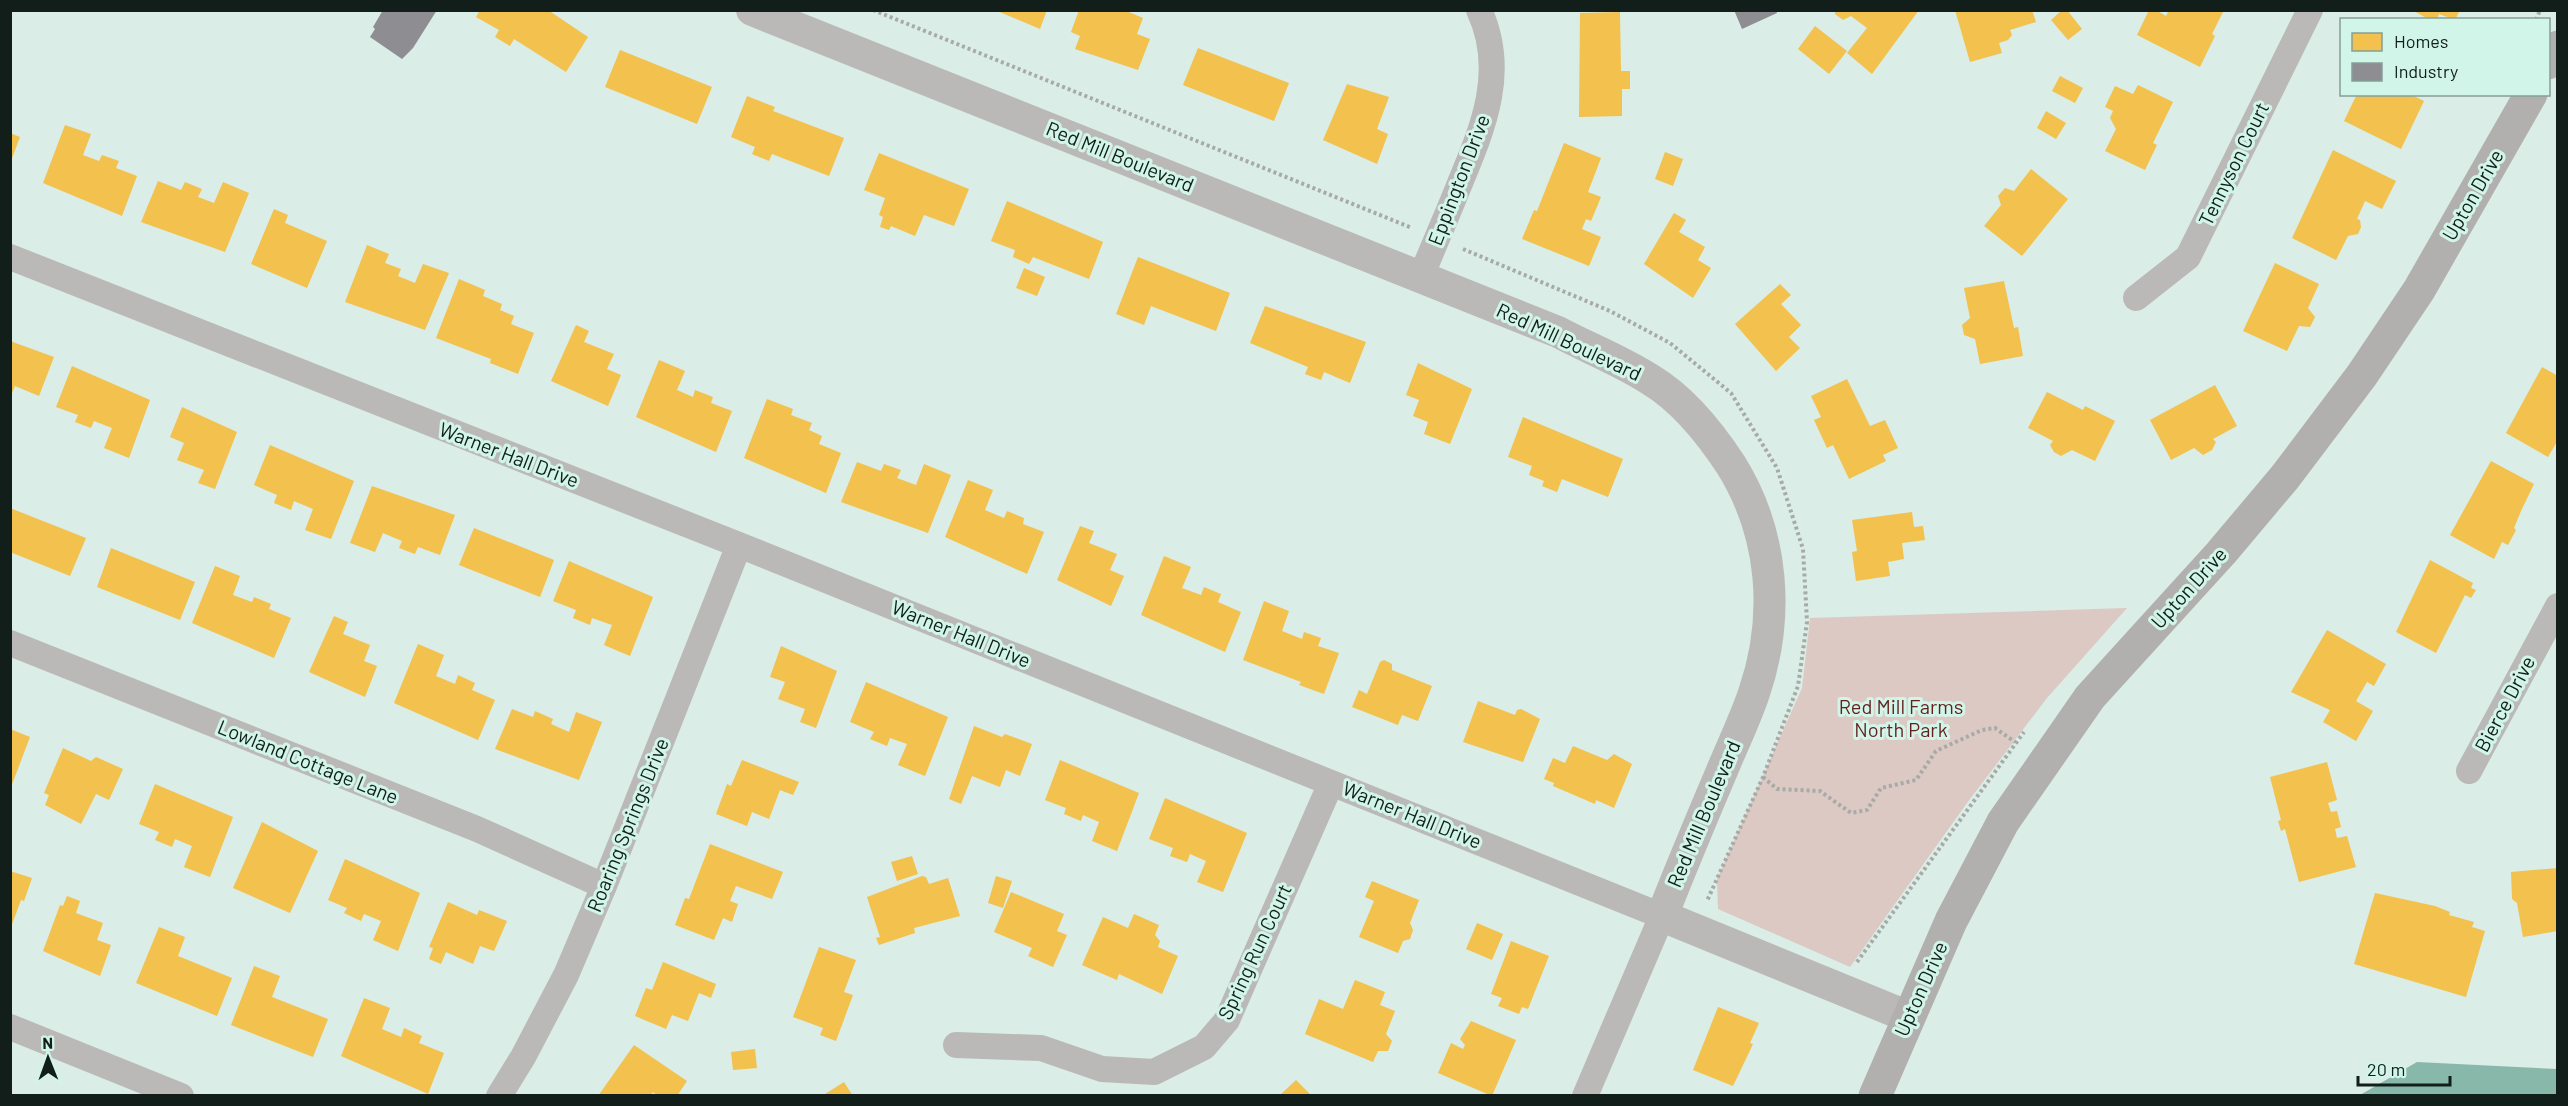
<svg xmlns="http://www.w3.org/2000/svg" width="2568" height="1106" viewBox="0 0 2568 1106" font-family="Barlow,sans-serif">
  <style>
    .green { fill: #dcc9c3 }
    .water { fill: #88b8aa }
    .homes { fill: #f2c14e }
    .industry { fill: #8d8d92 }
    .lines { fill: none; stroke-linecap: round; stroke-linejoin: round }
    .path { stroke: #a7aaa7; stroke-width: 4; stroke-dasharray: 3 3; stroke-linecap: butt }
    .minor { stroke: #bbb9b8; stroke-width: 26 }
    .tertiary { stroke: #bbb9b8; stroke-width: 32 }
    .secondary { stroke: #b1b0ae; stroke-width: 33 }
    .labels { text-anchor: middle; stroke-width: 6; stroke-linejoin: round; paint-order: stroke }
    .street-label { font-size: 20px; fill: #111e1a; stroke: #d2f5e9 }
    .park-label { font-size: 20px; fill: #631f1c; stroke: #d2f5e9 }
  </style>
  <rect width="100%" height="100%" fill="#daede6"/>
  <!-- green -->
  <path class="green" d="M 2127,608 L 2047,698 L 1967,803 L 1850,967 L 1718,909 L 1717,879 L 1802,688 L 1810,618 Z"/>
  <!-- water -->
  <path class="water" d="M 2417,1062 L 2557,1069 L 2557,1095 L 2360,1095 Z"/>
  <!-- homes -->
  <path class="homes" d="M 480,10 L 548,10 L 588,37 L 566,72 L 514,39 L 510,46 L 495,37 L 499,30 L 476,17 Z
    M 995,10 L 1047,10 L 1040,29 Z
    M 1079,10 L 1124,10 L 1143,18 L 1137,34 L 1150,39 L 1138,70 L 1075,49 L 1080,36 L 1071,32 Z
    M 1835,10 L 1919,10 L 1872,74 L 1847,53 L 1867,28 L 1851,16 L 1843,20 L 1835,14 Z
    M 1955,10 L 2032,10 L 2036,22 L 2010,30 L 2012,35 L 2008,40 L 1999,43 L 2002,53 L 1970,62 Z
    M 2062,10 L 2067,10 L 2082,29 L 2068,40 L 2051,20 Z
    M 2149,10 L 2156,10 L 2166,16 L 2169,10 L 2224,10 L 2212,34 L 2215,36 L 2200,67 L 2137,35 Z
    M 2412,10 L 2460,10 L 2455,20 L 2439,14 L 2437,20 L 2430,20 Z
    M 1620,12 L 1621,71 L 1630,71 L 1630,89 L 1622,89 L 1622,116 L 1579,117 L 1580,13 Z
    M 1815,26 L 1847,51 L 1829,74 L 1798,49 Z
    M 1198,48 L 1289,83 L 1274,121 L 1183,85 Z
    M 620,50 L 712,87 L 697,124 L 605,87 Z
    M 2060,76 L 2083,88 L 2075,103 L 2052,91 Z
    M 1347,84 L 1389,97 L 1377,129 L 1388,134 L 1377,164 L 1323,140 Z
    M 2138,85 L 2173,102 L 2153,143 L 2157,145 L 2145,170 L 2105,151 L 2116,129 L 2110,118 L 2113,111 L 2105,107 L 2115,86 L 2133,94 Z
    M 2357,94 L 2410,94 L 2424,101 L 2401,149 L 2344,121 Z
    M 747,96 L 775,107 L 773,111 L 844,138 L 829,176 L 772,154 L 769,161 L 752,154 L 755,147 L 731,137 Z
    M 2046,111 L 2066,123 L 2056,139 L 2037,128 Z
    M 65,125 L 91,134 L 83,155 L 99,161 L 102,155 L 119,161 L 116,168 L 137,176 L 122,216 L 43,183 Z
    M 10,133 L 20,137 L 11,161 L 10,161 Z
    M 1564,143 L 1601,158 L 1588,192 L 1601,197 L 1591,221 L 1586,219 L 1582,229 L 1601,237 L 1589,266 L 1522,239 L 1534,210 L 1537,211 Z
    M 2333,150 L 2396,181 L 2382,209 L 2365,201 L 2357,219 L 2360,220 L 2361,227 L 2358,234 L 2348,236 L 2336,260 L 2292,238 Z
    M 1665,152 L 1683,159 L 1673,186 L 1655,179 Z
    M 879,153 L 969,189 L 954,226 L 924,215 L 915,236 L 891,226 L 889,230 L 880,227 L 883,217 L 879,215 L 885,198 L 864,190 Z
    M 2031,169 L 2068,199 L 2022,256 L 1984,226 L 2001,205 L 1998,196 L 2005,188 L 2014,191 Z
    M 158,181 L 181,190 L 185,182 L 202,189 L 198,197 L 214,203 L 223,182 L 249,193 L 225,252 L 141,222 Z
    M 1007,201 L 1103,242 L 1089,279 L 1033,257 L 1029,264 L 1013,257 L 1015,250 L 991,241 Z
    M 274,209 L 288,215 L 285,223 L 327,241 L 307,288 L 251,264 Z
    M 1674,213 L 1686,220 L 1679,232 L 1705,247 L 1698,260 L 1711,268 L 1693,298 L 1644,264 Z
    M 367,245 L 389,254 L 385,263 L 401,269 L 398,276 L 415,283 L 423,264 L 449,273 L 425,330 L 345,302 Z
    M 1138,257 L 1230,293 L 1216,331 L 1151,306 L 1144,325 L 1116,314 Z
    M 2275,263 L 2319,284 L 2308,308 L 2315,317 L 2310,327 L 2299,326 L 2287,351 L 2243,331 Z
    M 1024,268 L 1045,277 L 1037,296 L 1016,288 Z
    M 459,279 L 485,290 L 483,296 L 502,304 L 500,310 L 514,316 L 511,324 L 534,333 L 518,374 L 490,363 L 491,359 L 436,338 Z
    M 2004,281 L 2014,328 L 2018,327 L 2023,356 L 1980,364 L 1975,339 L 1964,335 L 1962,325 L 1970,318 L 1964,288 Z
    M 1780,284 L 1791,295 L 1781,304 L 1801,325 L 1789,337 L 1800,348 L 1776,371 L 1735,324 Z
    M 1265,306 L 1366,342 L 1350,383 L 1324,372 L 1321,380 L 1305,374 L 1308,367 L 1250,343 Z
    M 576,325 L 589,331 L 584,342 L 614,354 L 607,369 L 621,375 L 608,406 L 551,381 Z
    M 10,341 L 54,357 L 39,396 L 15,386 L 10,398 Z
    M 659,360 L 685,371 L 677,390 L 693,397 L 695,390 L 713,397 L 711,403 L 732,411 L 716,452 L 636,417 Z
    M 1418,363 L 1472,389 L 1450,444 L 1424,434 L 1428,422 L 1413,416 L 1419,400 L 1406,395 Z
    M 72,366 L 150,400 L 129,458 L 104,448 L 112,428 L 94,421 L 91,428 L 75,422 L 78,415 L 56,407 Z
    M 2542,367 L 2558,376 L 2558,440 L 2548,457 L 2506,433 Z
    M 1847,379 L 1870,426 L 1885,420 L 1898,448 L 1883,455 L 1886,461 L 1849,479 L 1833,445 L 1827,448 L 1814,420 L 1821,417 L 1811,396 Z
    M 2215,385 L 2237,426 L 2213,439 L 2216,442 L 2212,450 L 2203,455 L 2194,448 L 2171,460 L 2150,420 Z
    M 2047,392 L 2083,410 L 2085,406 L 2115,421 L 2095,461 L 2072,450 L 2061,456 L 2054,452 L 2050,445 L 2053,441 L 2028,428 Z
    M 767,399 L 793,409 L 791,415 L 812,423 L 809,430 L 822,436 L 819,444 L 841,453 L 826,493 L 744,458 Z
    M 182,407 L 237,432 L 215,489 L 198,483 L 204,470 L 177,460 L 184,443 L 170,437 Z
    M 1523,417 L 1623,459 L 1608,497 L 1562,479 L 1557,492 L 1542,486 L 1544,481 L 1529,475 L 1532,466 L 1508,457 Z
    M 270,445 L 354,481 L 331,539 L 305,530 L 313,509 L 294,501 L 291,510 L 274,503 L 277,495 L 254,485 Z
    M 2491,461 L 2534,484 L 2521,511 L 2514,528 L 2516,530 L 2508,545 L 2502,542 L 2494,559 L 2450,535 Z
    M 857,462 L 881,471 L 884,464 L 901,470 L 897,478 L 916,485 L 924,464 L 951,475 L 928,533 L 841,502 Z
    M 968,480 L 993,490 L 985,510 L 1004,518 L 1007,511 L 1024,518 L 1023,524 L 1044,532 L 1027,574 L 945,537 Z
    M 372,486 L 455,515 L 440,555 L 418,547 L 415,554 L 399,548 L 402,541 L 383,533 L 375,552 L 350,543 Z
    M 10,508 L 86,538 L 70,576 L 10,552 Z
    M 1912,512 L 1914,527 L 1923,526 L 1925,540 L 1902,543 L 1904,559 L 1888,562 L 1890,576 L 1856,581 L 1852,552 L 1857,551 L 1852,520 Z
    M 1080,526 L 1094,531 L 1089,543 L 1117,554 L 1110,570 L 1124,576 L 1111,606 L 1057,580 Z
    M 474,528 L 554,560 L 540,597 L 459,565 Z
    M 111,548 L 195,582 L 180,620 L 97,587 Z
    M 1164,556 L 1191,567 L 1182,588 L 1201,595 L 1204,587 L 1221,594 L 1218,602 L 1241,612 L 1225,652 L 1141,615 Z
    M 2430,560 L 2473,583 L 2471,588 L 2476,590 L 2471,598 L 2465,595 L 2436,653 L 2396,632 Z
    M 569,561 L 653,597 L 630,656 L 604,645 L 612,625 L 592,618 L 590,625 L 573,618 L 576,610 L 553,601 Z
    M 215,566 L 240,576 L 233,595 L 252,602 L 254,597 L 271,604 L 269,609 L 291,618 L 274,658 L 192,623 Z
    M 1264,601 L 1289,611 L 1282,631 L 1302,639 L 1304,632 L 1321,638 L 1318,646 L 1339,653 L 1324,694 L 1299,685 L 1301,682 L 1243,660 Z
    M 334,616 L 348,622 L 343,634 L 370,645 L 364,661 L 377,666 L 365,697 L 309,672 Z
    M 2327,630 L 2386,664 L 2374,686 L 2367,682 L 2356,701 L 2373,711 L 2356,741 L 2323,722 L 2330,710 L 2291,692 Z
    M 418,644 L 444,655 L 436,676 L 455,684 L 458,675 L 475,683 L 472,690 L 495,700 L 478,740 L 394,703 Z
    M 781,646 L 837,671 L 816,728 L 800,722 L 805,709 L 778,699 L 785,682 L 770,677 Z
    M 1384,660 L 1392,664 L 1392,670 L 1432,686 L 1418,721 L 1402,715 L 1398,725 L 1352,707 L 1359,690 L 1367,694 L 1380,662 Z
    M 866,682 L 948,717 L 925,776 L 898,765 L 907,744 L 890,738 L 887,746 L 870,739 L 874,732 L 850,722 Z
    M 1478,701 L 1515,715 L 1517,710 L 1521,709 L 1540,719 L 1523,762 L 1463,742 Z
    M 512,709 L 533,717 L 535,711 L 553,719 L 551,724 L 569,732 L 576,712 L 602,722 L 579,780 L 495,749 Z
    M 974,726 L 1002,737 L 1005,734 L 1032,744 L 1020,776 L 1006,770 L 1000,787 L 972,776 L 961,804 L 949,799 Z
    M 10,729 L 30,737 L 11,787 L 10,787 Z
    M 1573,746 L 1607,760 L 1614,754 L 1632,764 L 1614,808 L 1596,800 L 1595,804 L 1553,786 L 1554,783 L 1544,779 L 1553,758 L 1565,763 Z
    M 63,748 L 91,761 L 96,757 L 123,769 L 109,800 L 96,794 L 81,824 L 45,805 L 49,795 L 44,793 Z
    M 742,760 L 799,782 L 793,795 L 780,790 L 769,819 L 752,812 L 747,826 L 716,814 L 727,784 L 731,786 Z
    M 1060,760 L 1139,793 L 1117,851 L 1092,841 L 1099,822 L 1083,815 L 1081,821 L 1064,814 L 1066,808 L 1045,800 Z
    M 2327,762 L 2337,800 L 2328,803 L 2331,812 L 2337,811 L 2341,827 L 2335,829 L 2337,838 L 2347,836 L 2356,867 L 2299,882 L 2285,829 L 2281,831 L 2278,821 L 2281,820 L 2270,777 Z
    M 155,784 L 233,817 L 210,877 L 184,867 L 192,846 L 175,839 L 172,847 L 155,840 L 159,832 L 139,824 Z
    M 1165,798 L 1247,833 L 1223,892 L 1197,882 L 1206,861 L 1190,854 L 1187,862 L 1170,856 L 1173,848 L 1149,839 Z
    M 262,822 L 318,851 L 290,913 L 233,888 Z
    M 710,844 L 783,872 L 772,899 L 736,886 L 730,901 L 738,904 L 732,922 L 723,918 L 714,940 L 675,925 L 685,898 L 689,899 Z
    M 912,856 L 918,874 L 897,881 L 891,862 Z
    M 345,859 L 420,893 L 398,951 L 373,940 L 381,921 L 364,914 L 361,921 L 344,913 L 347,908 L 328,900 Z
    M 2558,868 L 2558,931 L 2523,937 L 2517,903 L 2512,899 L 2511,872 Z
    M 10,871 L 32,878 L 24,901 L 21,900 L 11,927 Z
    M 922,876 L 926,877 L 929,884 L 948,878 L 960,916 L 914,928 L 915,933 L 879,945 L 876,938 L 880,937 L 867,897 Z
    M 996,876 L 1012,881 L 1003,908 L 988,903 Z
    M 1372,881 L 1419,900 L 1410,923 L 1413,930 L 1410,939 L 1403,941 L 1398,953 L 1359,937 L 1374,901 L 1365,897 Z
    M 1011,892 L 1064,914 L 1057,931 L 1067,935 L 1053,967 L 1028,956 L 1032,948 L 994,932 Z
    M 2375,893 L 2435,906 L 2450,912 L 2449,915 L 2474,922 L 2472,927 L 2485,931 L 2466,997 L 2354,964 Z
    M 67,896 L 80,901 L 76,913 L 103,923 L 97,940 L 111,945 L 100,976 L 43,951 L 60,905 L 63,906 Z
    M 448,902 L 477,915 L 479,910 L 507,921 L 494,951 L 480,946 L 473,964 L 446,952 L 441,964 L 429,959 L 433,948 L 429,947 Z
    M 1134,914 L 1159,925 L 1155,935 L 1160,941 L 1158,947 L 1178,956 L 1162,994 L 1119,974 L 1117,980 L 1082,965 L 1103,917 L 1128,928 Z
    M 1477,923 L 1503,934 L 1492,960 L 1466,949 Z
    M 159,927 L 185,937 L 178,956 L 232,978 L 217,1016 L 136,983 Z
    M 1511,941 L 1549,956 L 1528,1009 L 1522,1007 L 1519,1014 L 1498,1006 L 1502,998 L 1491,994 Z
    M 819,947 L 856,960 L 844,992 L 853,995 L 836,1041 L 820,1035 L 823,1028 L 793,1017 Z
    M 663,962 L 716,984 L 711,998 L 699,993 L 688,1021 L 672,1015 L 666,1029 L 635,1016 L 646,988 L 652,990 Z
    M 254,966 L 280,976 L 272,997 L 328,1019 L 313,1057 L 231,1025 Z
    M 1355,980 L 1385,992 L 1380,1005 L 1395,1011 L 1386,1034 L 1392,1041 L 1388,1051 L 1378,1051 L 1373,1062 L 1305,1034 L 1319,999 L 1343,1009 Z
    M 364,998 L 390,1008 L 382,1029 L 401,1037 L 404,1028 L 422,1036 L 419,1043 L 444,1053 L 428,1094 L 341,1056 Z
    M 1718,1007 L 1759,1023 L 1750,1043 L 1753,1044 L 1733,1086 L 1693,1070 Z
    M 1471,1021 L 1516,1040 L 1492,1096 L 1438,1073 L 1451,1043 L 1463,1049 L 1465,1045 L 1460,1039 Z
    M 634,1045 L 687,1081 L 677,1096 L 658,1096 L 653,1092 L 650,1096 L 598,1096 Z
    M 755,1049 L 757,1068 L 733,1070 L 731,1052 Z
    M 1296,1080 L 1312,1096 L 1279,1096 Z
    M 844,1082 L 853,1096 L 822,1096 Z"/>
  <!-- industry -->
  <path class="industry" d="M 383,10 L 437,10 L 413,48 L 402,59 L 370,37 L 375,29 L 373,27 Z
    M 1734,10 L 1776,10 L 1777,13 L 1742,29 Z"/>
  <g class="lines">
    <!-- path -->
    <path class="path" d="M 873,10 L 1412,228
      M 2536,20 L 2540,10
      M 1463,249 L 1610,311 L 1670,343 L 1731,393 L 1777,468 L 1803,549 L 1807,622 L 1798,686 L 1763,777 L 1707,901
      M 1763,777 L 1777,789 L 1820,791 L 1851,813 L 1867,810 L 1881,788 L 1916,780 L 1936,751 L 1982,730 L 1995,728 L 2015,742
      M 1857,962 L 2024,732"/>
    <!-- minor -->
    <path class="minor" d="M 10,257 L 739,545 L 1662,916 L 1585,1096
      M 1421,277 C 1433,247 1446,218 1458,188 C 1482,130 1508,72 1479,10
      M 2136,298 L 2188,257 L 2310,10
      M 10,643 L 477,829 L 604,886
      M 2469,771 L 2558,606
      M 10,1027 L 181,1096
      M 956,1045 L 1041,1048 L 1102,1069 L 1154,1072 L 1204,1047 L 1227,1020 L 1331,783
      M 499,1096 L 523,1057 L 566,975 L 604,886 L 739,545"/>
    <!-- tertiary -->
    <path class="tertiary" d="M 752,10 L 1558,332 C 1588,348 1622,361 1651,380 C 1684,400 1710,433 1731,465 C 1774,534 1780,617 1754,693 C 1745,720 1732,746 1721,773 C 1701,820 1681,868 1662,916 L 1909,1017"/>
    <!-- secondary -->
    <path class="secondary" d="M 2548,63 L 2558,47
      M 1875,1096 L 1951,921 L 2003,822 L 2090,697 L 2221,553 L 2285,477 L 2362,375 L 2419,290 L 2531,94"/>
  </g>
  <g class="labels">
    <!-- street labels -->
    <g class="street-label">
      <text transform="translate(1120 157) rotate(22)" y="7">Red Mill Boulevard</text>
      <text transform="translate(2234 164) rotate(-64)" y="7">Tennyson Court</text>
      <text transform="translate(1459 180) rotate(-69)" y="7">Eppington Drive</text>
      <text transform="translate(2473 195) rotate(-60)" y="7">Upton Drive</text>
      <text transform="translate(1569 342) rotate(25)" y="7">Red Mill Boulevard</text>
      <text transform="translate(509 455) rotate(21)" y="7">Warner Hall Drive</text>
      <text transform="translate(2189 588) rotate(-48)" y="7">Upton Drive</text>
      <text transform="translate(961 634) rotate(22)" y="7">Warner Hall Drive</text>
      <text transform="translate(2505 704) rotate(-62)" y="7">Bierce Drive</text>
      <text transform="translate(308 762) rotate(22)" y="7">Lowland Cottage Lane</text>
      <text transform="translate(1704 814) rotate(-67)" y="7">Red Mill Boulevard</text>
      <text transform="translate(1412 815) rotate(22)" y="7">Warner Hall Drive</text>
      <text transform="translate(628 825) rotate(-68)" y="7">Roaring Springs Drive</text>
      <text transform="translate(1255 952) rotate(-65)" y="7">Spring Run Court</text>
      <text transform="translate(1921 989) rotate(-66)" y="7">Upton Drive</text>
    </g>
    <!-- park labels -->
    <g class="park-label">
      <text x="1901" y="714">Red Mill Farms<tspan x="1901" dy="23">North Park</tspan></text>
    </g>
  </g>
  <!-- border -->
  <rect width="2568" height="1106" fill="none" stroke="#111e1a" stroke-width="24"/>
  <!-- legend -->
  <rect x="2340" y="18" width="210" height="78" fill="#d2f5e9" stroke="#859f96" stroke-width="1.5"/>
  <rect x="2352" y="33" width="30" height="18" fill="#f2c14e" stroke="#859f96" stroke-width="1.5"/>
  <text x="2394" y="48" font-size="18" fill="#111e1a">Homes</text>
  <rect x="2352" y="63" width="30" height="18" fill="#8d8d92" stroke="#859f96" stroke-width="1.5"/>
  <text x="2394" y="78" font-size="18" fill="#111e1a">Industry</text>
  <!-- north arrow -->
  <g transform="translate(48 1058) rotate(359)" stroke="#d2f5e9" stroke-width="4.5" paint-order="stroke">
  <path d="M0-4.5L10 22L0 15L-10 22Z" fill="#111e1a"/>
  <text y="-9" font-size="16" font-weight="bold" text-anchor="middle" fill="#111e1a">N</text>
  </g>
  <!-- scale -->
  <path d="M2358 1076v9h92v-9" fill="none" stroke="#111e1a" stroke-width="3"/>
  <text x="2367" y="1076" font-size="18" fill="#111e1a" stroke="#d2f5e9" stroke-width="4.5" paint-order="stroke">20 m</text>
</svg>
